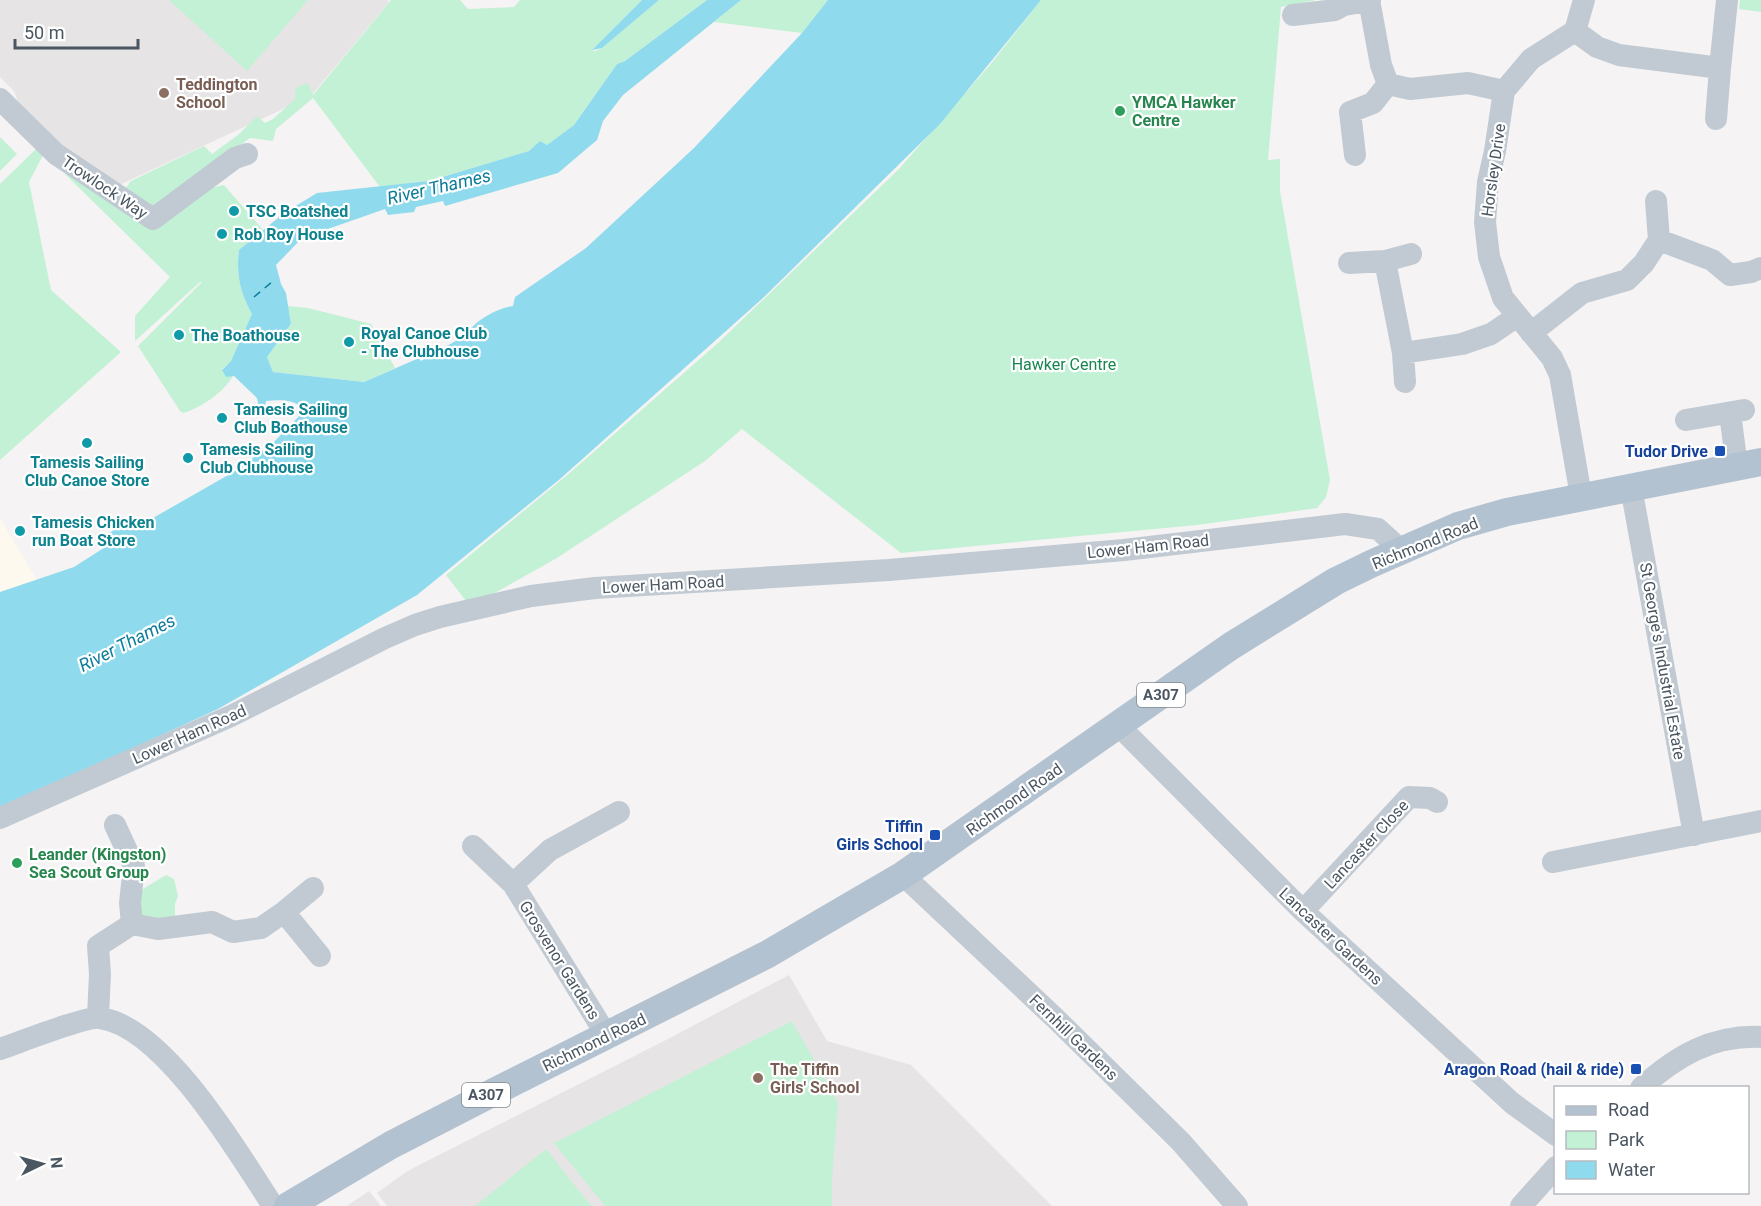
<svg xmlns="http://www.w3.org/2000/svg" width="1761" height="1206" viewBox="0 0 1761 1206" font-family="Roboto,sans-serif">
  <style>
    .commercial { fill: #fdf9ef }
    .education { fill: #e6e4e5 }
    .green { fill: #c3f1d5 }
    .water { fill: #90daee }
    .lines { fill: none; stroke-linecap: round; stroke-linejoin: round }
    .ferry { stroke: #0c7c9b; stroke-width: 1.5; stroke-dasharray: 8 6; stroke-linecap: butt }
    .minor { stroke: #c1cad2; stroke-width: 22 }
    .major { stroke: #b3c2d1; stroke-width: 28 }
    .education-dot { fill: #8d6e63; stroke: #fff; stroke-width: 2 }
    .leisure-dot { fill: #2e9e5b; stroke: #fff; stroke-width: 2 }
    .culture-dot { fill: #0f9aa8; stroke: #fff; stroke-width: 2 }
    .transit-dot { fill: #1a4fb4; stroke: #fff; stroke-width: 2 }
    .labels { text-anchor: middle; stroke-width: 4.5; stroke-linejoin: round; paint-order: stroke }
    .shield { fill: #fff; stroke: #808990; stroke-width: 1.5 }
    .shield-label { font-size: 15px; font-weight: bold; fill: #4a5661 }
    .education-label { font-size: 16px; font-weight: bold; fill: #785e54; stroke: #fff; text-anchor: start }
    .leisure-label { font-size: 16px; font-weight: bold; fill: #27864d; stroke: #fff; text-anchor: start }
    .street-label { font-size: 16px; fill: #4a5661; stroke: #fff }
    .culture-label { font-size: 16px; font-weight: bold; fill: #0d838f; stroke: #fff; text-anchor: start }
    .park-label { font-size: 16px; fill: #17864f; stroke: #fff }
    .transit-label { font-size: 16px; font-weight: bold; fill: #164399; stroke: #fff; text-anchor: end }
    .water-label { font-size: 18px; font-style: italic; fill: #0c7c9b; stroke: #fff }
  </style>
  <rect width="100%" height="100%" fill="#f5f3f3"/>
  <!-- commercial -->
  <path class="commercial" d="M 0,518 L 37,580 L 0,592 Z"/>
  <!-- education -->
  <path class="education" d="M 0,0 L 387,0 L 389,2 L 311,96 L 119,185 L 67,150 L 21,110 L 14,91 L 0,77 Z
    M 789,975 L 827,1041 L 911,1065 L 1052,1206 L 387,1206 L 377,1193 L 406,1172 L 429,1160 L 668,1039 Z
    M 369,1191 L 381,1206 L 347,1206 Z"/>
  <!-- green -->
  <path class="green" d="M 169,0 L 308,0 L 247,71 Z
    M 391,0 L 460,0 L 468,9 L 514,7 L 520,0 L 642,0 L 592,50 L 595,51 L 602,48 L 659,0 L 707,0 L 625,61 L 617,64 L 574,125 L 547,145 L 540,141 L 529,151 L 429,181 L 380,187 L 313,98 L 276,129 L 273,141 L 250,138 L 151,207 L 122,193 L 131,181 L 204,146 L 212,154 L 238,135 L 257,116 L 265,123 L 273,119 L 295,99 L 295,88 L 308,83 L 313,95 Z
    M 741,0 L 828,0 L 802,33 L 714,22 Z
    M 1041,0 L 1316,0 L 1281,7 L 1268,160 L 1280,159 L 1280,191 L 1330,480 L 1326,497 L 1317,508 L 1197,525 L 901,553 L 742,429 L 705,461 L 557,558 L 493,594 L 466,601 L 446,575 L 572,471 L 718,343 L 898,170 L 990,65 Z
    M 1740,0 L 1761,0 L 1761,12 L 1739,9 Z
    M 0,137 L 17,154 L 0,171 Z
    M 36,149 L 43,155 L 29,182 L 51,290 L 121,352 L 0,460 L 0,184 Z
    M 69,168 L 155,225 L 206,189 L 224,185 L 264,231 L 239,250 C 236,274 240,293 252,314 L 231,361 L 222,369 L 233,376 C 224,392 201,408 183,413 L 180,411 L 138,346 L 202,282 L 200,282 L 135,341 L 135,316 L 170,277 L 65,174 Z
    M 288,306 L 308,308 L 371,324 L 395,368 L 364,382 L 273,372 L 267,357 L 291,324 Z
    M 166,875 L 174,879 L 178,896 L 175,904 L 175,917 L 152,921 L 138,913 L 138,892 Z
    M 792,1021 L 838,1103 L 832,1179 L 832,1206 L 605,1206 L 554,1143 Z
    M 546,1149 L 591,1206 L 475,1206 Z"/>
  <!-- water -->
  <path class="water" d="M 642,0 L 659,0 L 602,48 L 592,50 Z
    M 707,0 L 741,0 L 623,95 L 603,121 L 597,140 L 558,173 L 445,206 L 443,201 L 416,207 L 414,212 L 388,215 L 385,209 L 302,238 L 276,265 L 281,284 L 286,293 L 291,324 L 267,357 L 273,372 L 364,382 L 419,358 L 421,361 L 466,335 C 474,321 497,308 513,306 L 515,297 L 586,248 L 694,148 L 802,33 L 828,0 L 1041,0 L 940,124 L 763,298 L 560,479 L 417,595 L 218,709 L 0,809 L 0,592 L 74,567 L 110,544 L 105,536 L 126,522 L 132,530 L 237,470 L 273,443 L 303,412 C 298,398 279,400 266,401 L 265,407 L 259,408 L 257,398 L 234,376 L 226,377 L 222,370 L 231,361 L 252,314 C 240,293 236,274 239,250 L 278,218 L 280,212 L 289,210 L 317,193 L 429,181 L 529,151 L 540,141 L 547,145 L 574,125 L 617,64 L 625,61 Z"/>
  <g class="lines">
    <!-- ferry -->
    <path class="ferry" d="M 254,297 L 273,281"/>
    <!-- minor -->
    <path class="minor" d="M 1369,0 L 1381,65 L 1388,84
      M 1293,15 L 1335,10 L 1344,5 L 1370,1
      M 1575,31 L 1597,47 L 1619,55 L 1720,68 L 1727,0
      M 0,99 L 56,154 L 153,219 L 235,158 L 247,154
      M 1716,119 L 1720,68
      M 1355,155 L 1350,112 L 1373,103 L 1388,84 L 1410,89 L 1468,83 L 1504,91
      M 1656,201 L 1659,240
      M 1385,261 L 1411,254
      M 1349,263 L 1385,261 L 1403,353 L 1405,382
      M 1531,333 L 1582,293 L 1627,280 L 1644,263 L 1659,240 L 1712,260 L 1730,275 L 1751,272 L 1761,268
      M 1403,353 L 1462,344 L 1491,334 L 1516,317
      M 1730,413 L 1737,467
      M 1686,420 L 1744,410
      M 1631,487 L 1694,835
      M 1581,496 L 1560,375 L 1552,358 L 1503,298 L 1489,257 L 1485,222 L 1488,182 L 1495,151 L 1504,91 L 1531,59 L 1575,31 L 1584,0
      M 1118,725 L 1303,911 L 1512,1103 L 1556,1135
      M 0,818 L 231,716 L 385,638 L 415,625 L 440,617 L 531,596 L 595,588 L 889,570 L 1124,550 L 1345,524 L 1378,529 L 1401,550
      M 115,825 L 134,866 L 130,903 L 132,924
      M 473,846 L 513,884
      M 1553,862 L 1761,821
      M 903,875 L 1056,1019 L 1181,1142 L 1237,1206
      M 1303,911 L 1409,797 L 1430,798 L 1437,802
      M 284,912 L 320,956
      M 98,1017 L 100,974 L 98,946 L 132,924 L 158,929 L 212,922 L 233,932 L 261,928 L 284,912 L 313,888
      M 607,1036 L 513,884 L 550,850 L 619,812
      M 0,1049 C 18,1043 86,1016 100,1018 C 165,1027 239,1154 273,1206
      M 1641,1088 C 1676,1056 1712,1035 1761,1037
      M 1521,1206 L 1556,1167"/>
    <!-- major -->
    <path class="major" d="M 288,1206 L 391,1145 L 494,1092 L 768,954 L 903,875 L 1231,646 L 1336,581 L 1373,563 L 1458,526 L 1507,512 L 1761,462"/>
  </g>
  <!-- markers -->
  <g class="education-dot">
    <circle cx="164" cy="93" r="6"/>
    <circle cx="758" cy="1078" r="6"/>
  </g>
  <g class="leisure-dot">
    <circle cx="1120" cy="111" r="6"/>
    <circle cx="17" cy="863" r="6"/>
  </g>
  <g class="culture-dot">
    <circle cx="234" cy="211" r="6"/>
    <circle cx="222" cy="234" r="6"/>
    <circle cx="179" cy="335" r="6"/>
    <circle cx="349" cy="342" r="6"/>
    <circle cx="222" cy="418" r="6"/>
    <circle cx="87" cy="443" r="6"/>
    <circle cx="188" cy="458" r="6"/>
    <circle cx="20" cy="531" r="6"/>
  </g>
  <g class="transit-dot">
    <rect x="1714" y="445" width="12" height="12" rx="3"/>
    <rect x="929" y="829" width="12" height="12" rx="3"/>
    <rect x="1630" y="1063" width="12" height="12" rx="3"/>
  </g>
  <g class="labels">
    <!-- shield labels -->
    <g class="shield">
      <rect x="1137" y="683" width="48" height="24" rx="4.5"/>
      <rect x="462" y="1083" width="48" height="24" rx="4.5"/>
    </g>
    <g class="shield-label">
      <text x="1161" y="700">A307</text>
      <text x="486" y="1100">A307</text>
    </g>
    <!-- education labels -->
    <g class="education-label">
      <text x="176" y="90">Teddington<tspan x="176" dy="18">School</tspan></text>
      <text x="770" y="1075">The Tiffin<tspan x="770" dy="18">Girls' School</tspan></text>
    </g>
    <!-- leisure labels -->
    <g class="leisure-label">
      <text x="1132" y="108">YMCA Hawker<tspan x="1132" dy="18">Centre</tspan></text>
      <text x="29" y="860">Leander (Kingston)<tspan x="29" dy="18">Sea Scout Group</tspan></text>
    </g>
    <!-- street labels -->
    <g class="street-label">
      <text transform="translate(1493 170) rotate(-82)" y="6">Horsley Drive</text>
      <text transform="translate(105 187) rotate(34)" y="6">Trowlock Way</text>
      <text transform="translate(1425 543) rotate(-22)" y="6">Richmond Road</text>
      <text transform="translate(1148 546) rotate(-6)" y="6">Lower Ham Road</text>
      <text transform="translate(663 584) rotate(-3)" y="6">Lower Ham Road</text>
      <text transform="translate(1663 661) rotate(80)" y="6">St George's Industrial Estate</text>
      <text transform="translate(189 734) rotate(-24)" y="6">Lower Ham Road</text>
      <text transform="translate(1014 799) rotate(-35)" y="6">Richmond Road</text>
      <text transform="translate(1366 844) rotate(-47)" y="6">Lancaster Close</text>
      <text transform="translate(1331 936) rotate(43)" y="6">Lancaster Gardens</text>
      <text transform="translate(560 960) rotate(58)" y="6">Grosvenor Gardens</text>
      <text transform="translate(1074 1037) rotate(44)" y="6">Fernhill Gardens</text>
      <text transform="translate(594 1042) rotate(-26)" y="6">Richmond Road</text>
    </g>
    <!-- culture labels -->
    <g class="culture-label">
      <text x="246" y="217">TSC Boatshed</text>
      <text x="234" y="240">Rob Roy House</text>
      <text x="361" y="339">Royal Canoe Club<tspan x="361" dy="18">- The Clubhouse</tspan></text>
      <text x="191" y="341">The Boathouse</text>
      <text x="234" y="415">Tamesis Sailing<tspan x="234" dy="18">Club Boathouse</tspan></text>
      <text x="200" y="455">Tamesis Sailing<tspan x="200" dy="18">Club Clubhouse</tspan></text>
      <text x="87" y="468" text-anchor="middle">Tamesis Sailing<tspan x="87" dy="18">Club Canoe Store</tspan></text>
      <text x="32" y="528">Tamesis Chicken<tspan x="32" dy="18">run Boat Store</tspan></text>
    </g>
    <!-- park labels -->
    <g class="park-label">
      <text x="1064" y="370">Hawker Centre</text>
    </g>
    <!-- transit labels -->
    <g class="transit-label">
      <text x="1708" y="457">Tudor Drive</text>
      <text x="923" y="832">Tiffin<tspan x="923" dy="18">Girls School</tspan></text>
      <text x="1624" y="1075">Aragon Road (hail &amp; ride)</text>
    </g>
    <!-- water labels -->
    <g class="water-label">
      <text transform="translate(439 187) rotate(-13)" y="6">River Thames</text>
      <text transform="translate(127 643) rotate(-27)" y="6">River Thames</text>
    </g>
  </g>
  <!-- legend -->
  <rect x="1554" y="1086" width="195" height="108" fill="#ffffff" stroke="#b7bbc0" stroke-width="1.5"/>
  <rect x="1566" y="1106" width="30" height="9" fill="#b3c2d1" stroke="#b7bbc0" stroke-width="1.5"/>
  <text x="1608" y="1116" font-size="18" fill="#4a5661">Road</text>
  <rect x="1566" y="1131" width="30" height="18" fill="#c3f1d5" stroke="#b7bbc0" stroke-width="1.5"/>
  <text x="1608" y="1146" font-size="18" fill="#4a5661">Park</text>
  <rect x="1566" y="1161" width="30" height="18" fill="#90daee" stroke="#b7bbc0" stroke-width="1.5"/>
  <text x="1608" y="1176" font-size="18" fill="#4a5661">Water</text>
  <!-- north arrow -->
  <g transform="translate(42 1164) rotate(85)" stroke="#ffffff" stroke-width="4.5" paint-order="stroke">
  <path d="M0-4.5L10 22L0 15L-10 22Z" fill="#4a5661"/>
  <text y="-9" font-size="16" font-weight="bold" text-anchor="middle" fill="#4a5661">N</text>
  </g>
  <!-- scale -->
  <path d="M15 39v9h123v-9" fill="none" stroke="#4a5661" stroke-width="3"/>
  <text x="24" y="39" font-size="18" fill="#4a5661" stroke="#ffffff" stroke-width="4.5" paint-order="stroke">50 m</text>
</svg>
